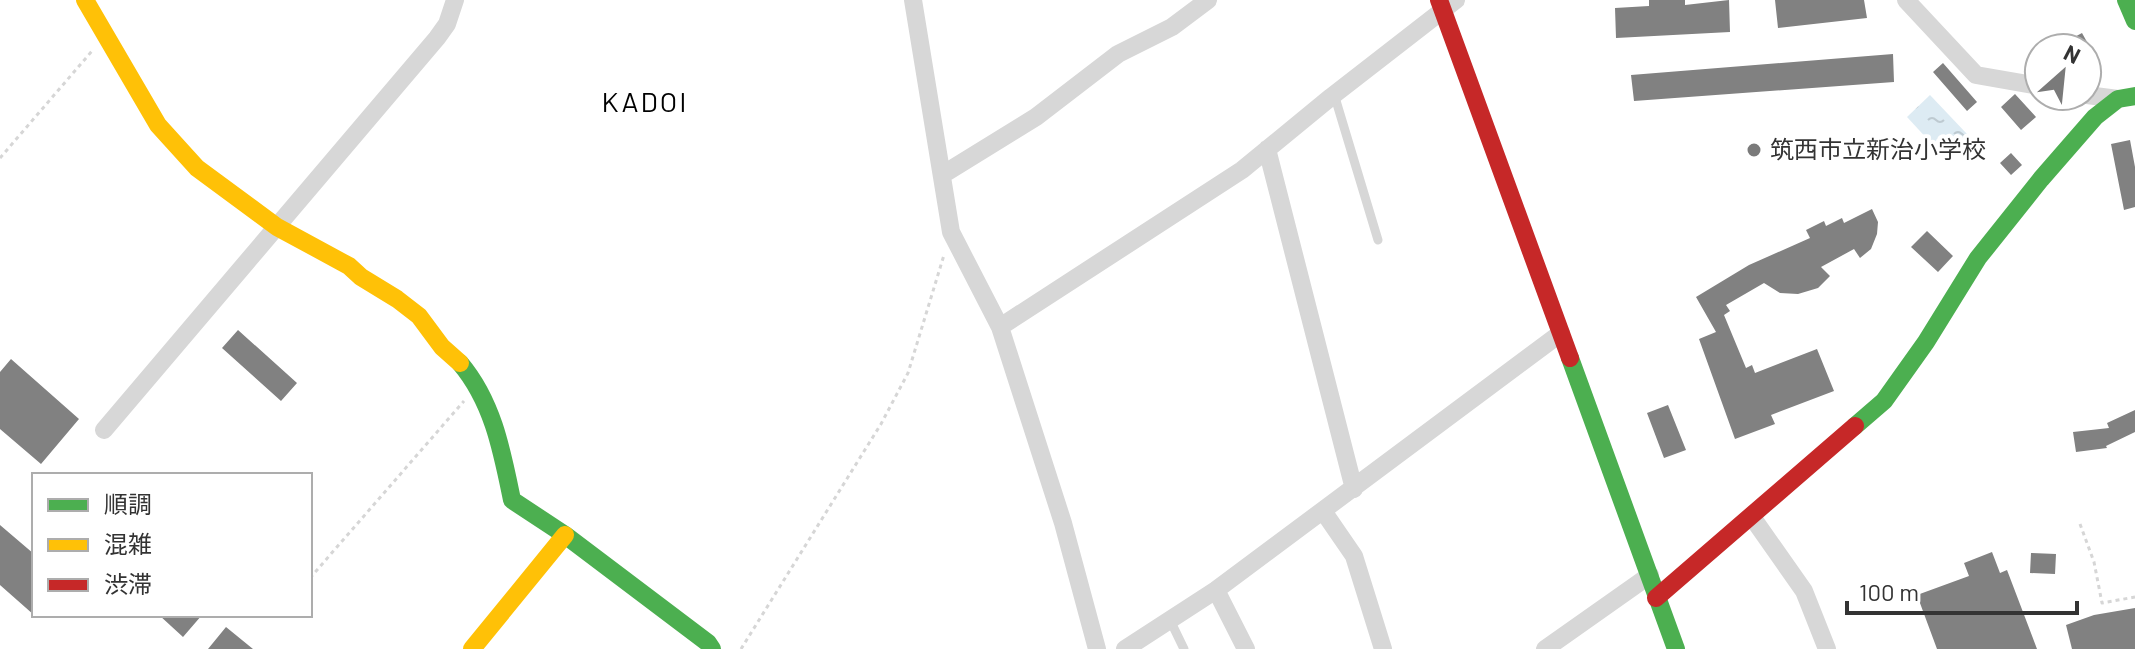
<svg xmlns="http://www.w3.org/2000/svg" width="2135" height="649" viewBox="0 0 2135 649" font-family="Barlow,'Noto Sans JP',sans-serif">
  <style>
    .water { fill: url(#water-ripples) }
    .building { fill: #818181 }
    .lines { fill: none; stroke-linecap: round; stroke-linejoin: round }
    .path { stroke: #d6d6d6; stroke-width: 3; stroke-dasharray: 4 4; stroke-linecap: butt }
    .lane { stroke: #d7d7d7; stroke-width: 9 }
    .street { stroke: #d7d7d7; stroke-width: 18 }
    .fast { stroke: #4caf50; stroke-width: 18 }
    .slow { stroke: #ffc107; stroke-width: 18 }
    .jam { stroke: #c62828; stroke-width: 18 }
    .poi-dot { fill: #7a7a7a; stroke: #fff; stroke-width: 3 }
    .labels { text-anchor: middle; stroke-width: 8; stroke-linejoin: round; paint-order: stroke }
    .poi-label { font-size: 24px; fill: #333; stroke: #fff; text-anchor: start }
    .quarter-label { font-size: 28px; letter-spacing: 2px; fill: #000; stroke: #fff }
  </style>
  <defs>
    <pattern id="water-ripples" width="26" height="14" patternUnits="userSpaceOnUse" patternTransform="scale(2)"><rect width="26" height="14" fill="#ddebf3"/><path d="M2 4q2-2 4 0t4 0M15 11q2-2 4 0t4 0" fill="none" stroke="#becad1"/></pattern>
  </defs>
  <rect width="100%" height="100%" fill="#fff"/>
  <!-- water -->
  <path class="water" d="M 1930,95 L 1967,134 L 1943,156 L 1907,117 Z"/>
  <!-- building -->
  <path class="building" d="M 1649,0 L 1685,0 L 1685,5 L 1729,0 L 1730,32 L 1616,38 L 1615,8 L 1649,6 Z
    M 1775,0 L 1864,0 L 1867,18 L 1778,28 Z
    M 2082,33 L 2101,67 L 2087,75 L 2087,48 L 2054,48 Z
    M 1893,54 L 1894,82 L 1634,101 L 1631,75 Z
    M 1943,63 L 1977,102 L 1967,111 L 1933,72 Z
    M 2015,94 L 2036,117 L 2021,130 L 2001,107 Z
    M 2130,140 L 2135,167 L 2135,207 L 2124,210 L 2111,144 Z
    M 2011,153 L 2022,165 L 2011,175 L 2000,163 Z
    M 1872,209 L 1878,222 L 1877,234 L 1871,249 L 1860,258 L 1854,249 L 1821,267 L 1830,276 L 1818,288 L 1798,294 L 1780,293 L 1764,283 L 1726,305 L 1730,311 L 1724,315 L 1746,368 L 1752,365 L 1755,373 L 1817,349 L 1834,391 L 1771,415 L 1775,424 L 1735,439 L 1699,339 L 1716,332 L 1696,297 L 1749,265 L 1810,238 L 1806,230 L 1824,221 L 1826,226 L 1842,218 L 1844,223 Z
    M 1927,231 L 1953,256 L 1938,272 L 1911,247 Z
    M 238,330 L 297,383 L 281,401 L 222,348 Z
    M 11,359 L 79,419 L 41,464 L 0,429 L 0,372 Z
    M 1668,405 L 1686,450 L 1664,458 L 1647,413 Z
    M 2135,410 L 2135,432 L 2106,446 L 2107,448 L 2076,452 L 2073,432 L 2109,428 L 2107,423 Z
    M 0,525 L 34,554 L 34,615 L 0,585 Z
    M 1992,552 L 2000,573 L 2007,570 L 2037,649 L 1937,649 L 1917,595 L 1969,576 L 1964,563 Z
    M 2031,553 L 2056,554 L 2055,574 L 2030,573 Z
    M 2135,608 L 2135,649 L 2072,649 L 2066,625 L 2094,615 Z
    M 159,615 L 202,615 L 183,637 Z
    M 226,627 L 253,649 L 208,649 Z"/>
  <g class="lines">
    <!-- path -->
    <path class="path" d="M 0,158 L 92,51
      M 2080,524 L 2094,562 L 2102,603 L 2135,597
      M 310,578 L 464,401
      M 741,649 L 881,424 L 908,373 L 944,255"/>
    <!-- lane -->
    <path class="lane" d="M 1334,94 L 1378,240
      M 1170,620 L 1184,649"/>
    <!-- street -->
    <path class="street" d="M 913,0 L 951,232 L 1000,327 L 1063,523 L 1097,649
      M 1906,0 L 1976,75 L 2039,86
      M 2087,95 L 2118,99
      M 1267,149 L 1354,489
      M 942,175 L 1036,117 L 1118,54 L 1172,27 L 1208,0
      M 1000,327 L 1242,170 L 1331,97 L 1456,0
      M 104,430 L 437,38 L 447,24 L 455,0
      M 1323,511 L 1354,556 L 1383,649
      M 1752,517 L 1804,591 L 1827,649
      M 1216,590 L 1246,649
      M 1125,649 L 1216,590 L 1561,333
      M 1545,649 L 1650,575"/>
    <!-- fast -->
    <path class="fast" d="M 2126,0 L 2135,21
      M 1570,358 L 1676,649
      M 460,363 C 493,402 502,451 512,500 L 565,535 L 708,643 L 712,649
      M 1855,426 L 1884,401 L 1926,342 L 1978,258 L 2041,179 L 2095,117 L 2118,99 L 2135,96"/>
    <!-- slow -->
    <path class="slow" d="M 85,0 L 158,125 L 197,168 L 277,227 L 349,266 L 361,277 L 397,299 L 419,316 L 442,347 L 460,363
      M 472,649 L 565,535"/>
    <!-- jam -->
    <path class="jam" d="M 1439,0 L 1570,358
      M 1656,598 L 1855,426"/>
  </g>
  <!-- markers -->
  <circle class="poi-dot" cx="1754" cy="150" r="8"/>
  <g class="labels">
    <!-- poi labels -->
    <g class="poi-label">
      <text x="1770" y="158">筑西市立新治小学校</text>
    </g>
    <!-- quarter labels -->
    <g class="quarter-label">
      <text x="645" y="112">KADOI</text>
    </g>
  </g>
  <!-- legend -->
  <rect x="32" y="473" width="280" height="144" fill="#ffffff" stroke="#adadad" stroke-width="2"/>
  <rect x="48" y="499" width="40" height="12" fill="#4caf50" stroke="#adadad" stroke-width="2"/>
  <text x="104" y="513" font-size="24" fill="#333333">順調</text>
  <rect x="48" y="539" width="40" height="12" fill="#ffc107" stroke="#adadad" stroke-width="2"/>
  <text x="104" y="553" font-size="24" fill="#333333">混雑</text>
  <rect x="48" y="579" width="40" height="12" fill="#c62828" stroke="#adadad" stroke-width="2"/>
  <text x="104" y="593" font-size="24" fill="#333333">渋滞</text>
  <!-- north arrow -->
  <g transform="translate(2063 72) rotate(27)"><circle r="38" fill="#ffffff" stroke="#adadad" stroke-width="2"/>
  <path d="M0-6L14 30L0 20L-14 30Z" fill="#7a7a7a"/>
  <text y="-12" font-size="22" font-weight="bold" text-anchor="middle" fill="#333333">N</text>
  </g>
  <!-- scale -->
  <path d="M1847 601v12h230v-12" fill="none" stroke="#333333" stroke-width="4"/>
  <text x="1859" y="601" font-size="24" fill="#333333" stroke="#ffffff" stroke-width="6" paint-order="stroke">100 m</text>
</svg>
